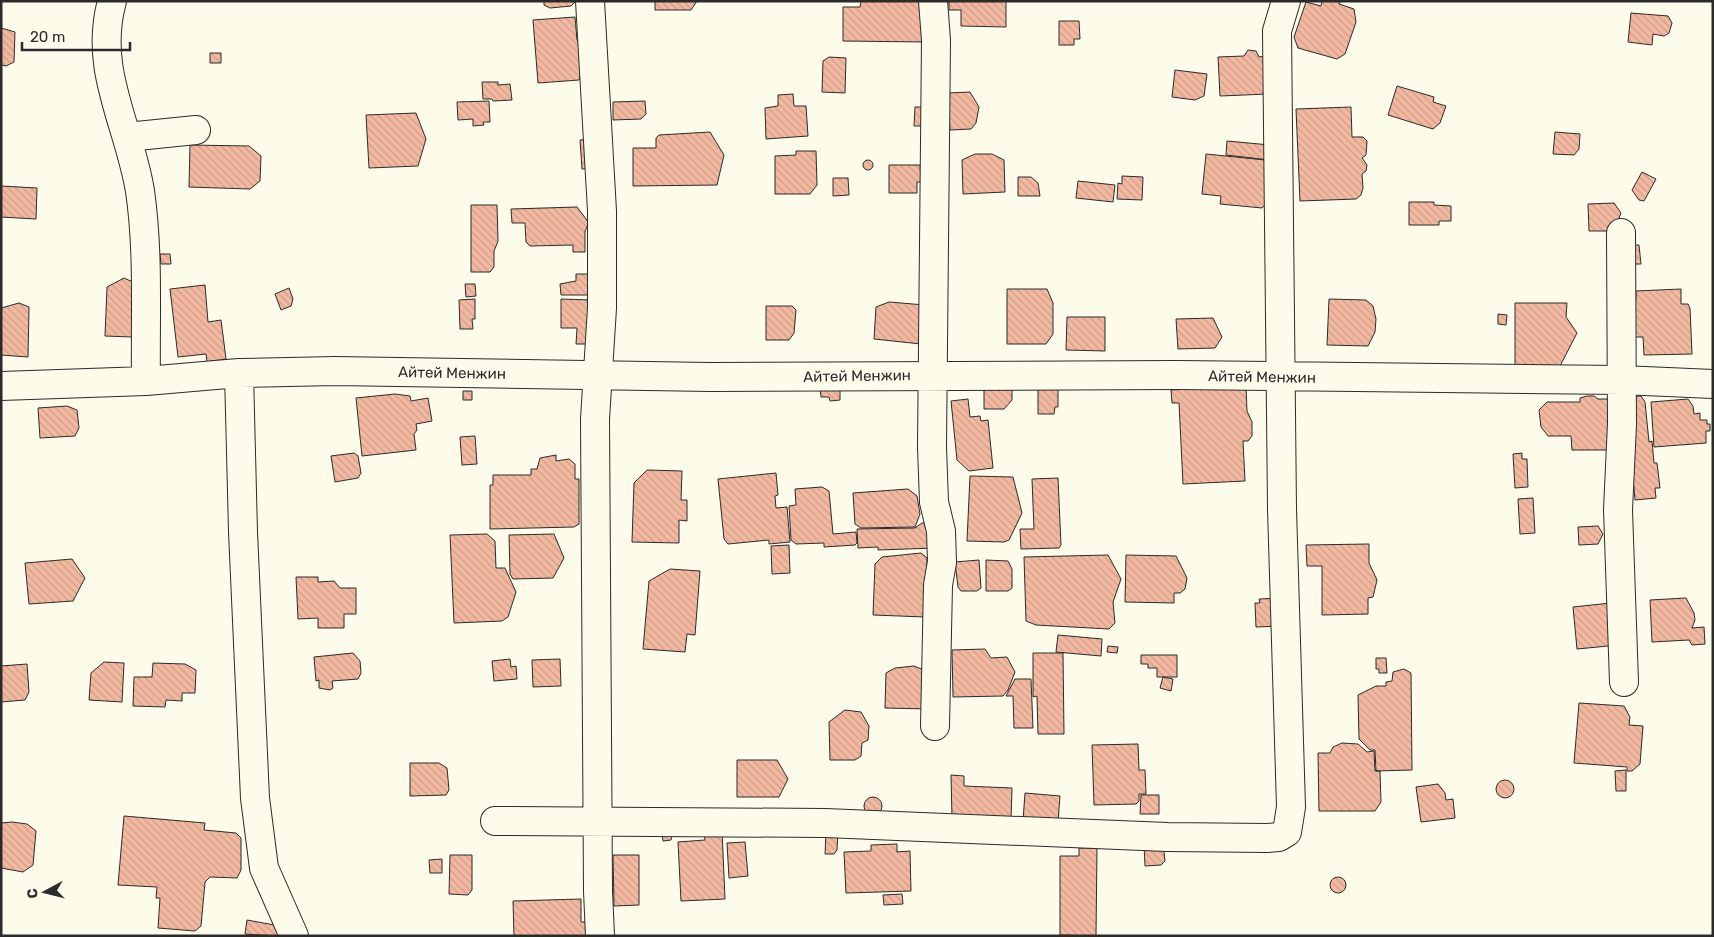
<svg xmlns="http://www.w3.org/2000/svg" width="1714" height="937" viewBox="0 0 1714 937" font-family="Rubik,sans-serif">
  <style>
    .building { fill: url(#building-back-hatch); stroke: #2b2b2b }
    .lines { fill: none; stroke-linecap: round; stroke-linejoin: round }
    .minor-casing { stroke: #2b2b2b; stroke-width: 30 }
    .minor { stroke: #fdfbea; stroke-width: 28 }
    .labels { text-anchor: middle; stroke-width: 4; stroke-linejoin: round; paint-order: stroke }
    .street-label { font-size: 15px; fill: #2b2b2b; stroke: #fdfbea }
  </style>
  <defs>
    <pattern id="building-back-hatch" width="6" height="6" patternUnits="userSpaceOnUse" patternTransform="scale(1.25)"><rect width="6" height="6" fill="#f2b8a0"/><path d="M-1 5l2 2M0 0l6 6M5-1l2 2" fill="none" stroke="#d09e8a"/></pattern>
  </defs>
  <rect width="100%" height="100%" fill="#fdfbea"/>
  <!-- building -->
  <path class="building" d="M 544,1 L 575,1 L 575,2 L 571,6 L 550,8 L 544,5 Z
    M 655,1 L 697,1 L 691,10 L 655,10 Z
    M 861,1 L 925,1 L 925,42 L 843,41 L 843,7 L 860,7 Z
    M 949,1 L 1006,1 L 1006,27 L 961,26 L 961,10 L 949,10 Z
    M 1322,1 L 1340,1 L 1339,4 L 1354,9 L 1356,22 L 1345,54 L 1337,59 L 1298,48 L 1294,37 L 1306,2 L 1321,6 Z
    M 1631,13 L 1668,16 L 1672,23 L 1669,33 L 1664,36 L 1653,34 L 1652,45 L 1628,42 Z
    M 575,17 L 577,40 L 587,54 L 579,80 L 538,83 L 533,20 Z
    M 1059,21 L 1079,21 L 1080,39 L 1074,39 L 1074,45 L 1059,45 Z
    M 1,28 L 15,32 L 14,62 L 6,66 L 1,65 Z
    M 1248,50 L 1256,51 L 1259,57 L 1266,56 L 1268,94 L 1220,96 L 1218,57 L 1244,56 Z
    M 210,53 L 221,53 L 221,63 L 210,63 Z
    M 829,57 L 846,58 L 845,93 L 822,92 L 823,61 Z
    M 1175,70 L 1207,74 L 1204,96 L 1195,100 L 1172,97 Z
    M 482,82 L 498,82 L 498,85 L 510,84 L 512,100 L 493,101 L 492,99 L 483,99 Z
    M 1397,86 L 1434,97 L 1433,102 L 1446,106 L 1440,123 L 1433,129 L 1388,115 Z
    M 970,92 L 979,107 L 976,123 L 971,129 L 950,130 L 948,93 Z
    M 793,94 L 794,106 L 806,106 L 808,136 L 766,139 L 765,108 L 778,106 L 778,95 Z
    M 489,101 L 490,122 L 483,122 L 484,125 L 473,126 L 473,119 L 458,120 L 457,102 Z
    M 645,101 L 646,114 L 641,119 L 613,120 L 613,102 Z
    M 915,107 L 928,107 L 928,126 L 914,126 Z
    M 1351,107 L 1352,137 L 1363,137 L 1367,141 L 1366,155 L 1362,158 L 1367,165 L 1366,171 L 1362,174 L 1363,188 L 1361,195 L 1356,199 L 1300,201 L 1296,109 Z
    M 416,113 L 426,139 L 418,166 L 369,168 L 366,115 Z
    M 710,132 L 724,155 L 717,185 L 633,186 L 633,148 L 656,148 L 656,138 L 659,135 Z
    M 1555,132 L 1580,134 L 1579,149 L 1574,155 L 1553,154 Z
    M 591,139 L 594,168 L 582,169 L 580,140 Z
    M 1227,141 L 1270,145 L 1269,160 L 1226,155 Z
    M 190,145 L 249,146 L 261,156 L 260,181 L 250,189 L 189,187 Z
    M 796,151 L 816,151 L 817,185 L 810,194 L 775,194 L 775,156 L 796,155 Z
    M 975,154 L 992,154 L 1004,160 L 1005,192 L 963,194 L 962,160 Z
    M 1206,154 L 1265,160 L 1267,203 L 1262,208 L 1220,204 L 1221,196 L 1202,194 Z
    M863 165a5 5 0 1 1 10 0a5 5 0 1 1-10 0Z
    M 889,165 L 920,165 L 921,182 L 917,182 L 917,193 L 889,193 Z
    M 1642,172 L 1656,179 L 1644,201 L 1639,200 L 1632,190 Z
    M 1122,176 L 1143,177 L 1142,200 L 1117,199 L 1118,183 L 1122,184 Z
    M 1018,177 L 1031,177 L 1038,183 L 1040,196 L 1018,196 Z
    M 833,178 L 848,178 L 849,195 L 833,196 Z
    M 1078,181 L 1115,185 L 1113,202 L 1076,198 Z
    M 1,186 L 37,188 L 36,219 L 1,217 Z
    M 1409,202 L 1434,202 L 1434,205 L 1451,206 L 1451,221 L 1439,221 L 1439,225 L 1409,225 Z
    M 1614,203 L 1621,213 L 1616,226 L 1611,231 L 1589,231 L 1588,204 Z
    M 471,205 L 497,205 L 498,241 L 494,251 L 494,267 L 490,272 L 471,272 Z
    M 577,207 L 589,223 L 585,231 L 585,252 L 573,252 L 573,245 L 530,246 L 526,242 L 525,223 L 512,223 L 511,209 Z
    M 1632,245 L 1639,245 L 1641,264 L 1632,264 Z
    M 160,254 L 170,254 L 171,264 L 161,264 Z
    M 576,274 L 589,274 L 589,295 L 561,295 L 560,284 L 576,281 Z
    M 124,278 L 135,283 L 132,337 L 105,336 L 107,287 Z
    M 465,284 L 475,284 L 476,296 L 466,297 Z
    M 205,285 L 208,322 L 221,320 L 226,359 L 207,362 L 206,354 L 178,357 L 170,289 Z
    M 289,288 L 293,299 L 291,306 L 281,310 L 275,294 Z
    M 1007,289 L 1047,289 L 1053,303 L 1053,334 L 1046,344 L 1007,344 Z
    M 1681,289 L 1681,304 L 1688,304 L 1690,308 L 1692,354 L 1644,355 L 1643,337 L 1634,337 L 1632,300 L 1636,300 L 1636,291 Z
    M 475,299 L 475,319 L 472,319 L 473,329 L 460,329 L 459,300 Z
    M 561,299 L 592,300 L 592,344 L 576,344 L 577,328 L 561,328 Z
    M 1329,299 L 1366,300 L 1373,306 L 1376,319 L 1375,332 L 1368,346 L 1327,345 Z
    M 889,302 L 925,305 L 921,344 L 874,339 L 876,307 Z
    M 19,303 L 29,307 L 28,357 L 1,355 L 1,308 Z
    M 1515,303 L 1567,303 L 1566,317 L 1577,333 L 1560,366 L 1515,365 Z
    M 766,306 L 792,306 L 796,310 L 794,333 L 789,340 L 766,340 Z
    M 1498,314 L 1507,315 L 1506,325 L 1498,324 Z
    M 1067,317 L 1105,317 L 1105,351 L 1066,350 Z
    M 1213,318 L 1222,337 L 1215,348 L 1178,349 L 1176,319 Z
    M 1058,381 L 1058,407 L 1055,407 L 1054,414 L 1038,414 L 1038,382 Z
    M 984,383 L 1012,384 L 1012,400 L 1004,409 L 984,409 Z
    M 1246,386 L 1247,411 L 1252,422 L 1252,436 L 1248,441 L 1243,441 L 1245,481 L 1183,484 L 1179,403 L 1172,403 L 1171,390 Z
    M 840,387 L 840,400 L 830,401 L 829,397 L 821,397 L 820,388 Z
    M 463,391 L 472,391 L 472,400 L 463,400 Z
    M 395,394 L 410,396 L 411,401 L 428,398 L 432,421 L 416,424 L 417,430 L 414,434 L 416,450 L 362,456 L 356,398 Z
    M 1587,396 L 1594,396 L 1598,399 L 1612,399 L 1612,450 L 1572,450 L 1571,436 L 1548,436 L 1541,427 L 1539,410 L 1547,402 L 1580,402 L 1580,398 Z
    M 1641,396 L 1645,402 L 1649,442 L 1652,441 L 1654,463 L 1657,463 L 1660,488 L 1655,488 L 1656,498 L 1635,500 L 1626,397 Z
    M 968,399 L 970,417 L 980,416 L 981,421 L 988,420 L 993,468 L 969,471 L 957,460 L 951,401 Z
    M 1688,399 L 1693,406 L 1694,414 L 1700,413 L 1700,420 L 1707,420 L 1707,424 L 1710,424 L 1710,431 L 1706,431 L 1706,443 L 1654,447 L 1651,402 Z
    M 67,406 L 77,410 L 79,428 L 75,436 L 40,438 L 38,408 Z
    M 475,436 L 477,464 L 462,465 L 460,437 Z
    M 354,453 L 358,456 L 361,473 L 358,478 L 335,482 L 331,456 Z
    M 1522,453 L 1522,459 L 1527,459 L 1528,487 L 1515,488 L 1513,454 Z
    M 556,455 L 556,461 L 569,459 L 575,464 L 575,479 L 579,479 L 579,524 L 574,527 L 490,529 L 490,485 L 493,485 L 493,475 L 531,475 L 531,469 L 537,469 L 540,458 Z
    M 647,470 L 682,471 L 681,500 L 687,500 L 687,521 L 679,520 L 679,543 L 632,542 L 634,483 Z
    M 776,473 L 778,495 L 775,496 L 776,508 L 787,507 L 790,542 L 769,544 L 769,540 L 728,544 L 724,539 L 718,479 Z
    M 970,476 L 1013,477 L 1022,513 L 1009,540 L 1004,542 L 967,541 Z
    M 1058,478 L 1061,545 L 1059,548 L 1021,549 L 1020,529 L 1034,529 L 1032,479 Z
    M 822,487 L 829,491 L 833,534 L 856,532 L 857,543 L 855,545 L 824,547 L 824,543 L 796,544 L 791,540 L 789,506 L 796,505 L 795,489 Z
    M 908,489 L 917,496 L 920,514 L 915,527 L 861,528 L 855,524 L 853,493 Z
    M 1533,498 L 1535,533 L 1520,534 L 1518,499 Z
    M 936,521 L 935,548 L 878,550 L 878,547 L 858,548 L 857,529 L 915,528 L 922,523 Z
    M 1598,526 L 1603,534 L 1598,544 L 1579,545 L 1578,527 Z
    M 487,534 L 495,541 L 496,568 L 505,568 L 516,592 L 508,617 L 502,621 L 454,623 L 450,535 Z
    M 554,534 L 564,558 L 553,578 L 513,579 L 510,574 L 509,535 Z
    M 1369,544 L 1369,563 L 1377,580 L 1373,597 L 1368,598 L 1368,614 L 1322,615 L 1322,566 L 1307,566 L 1306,545 Z
    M 789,545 L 790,573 L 772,574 L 771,546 Z
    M 921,553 L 927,558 L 925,617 L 873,615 L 875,564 L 882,557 Z
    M 1108,555 L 1121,579 L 1113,602 L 1115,623 L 1109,629 L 1036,625 L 1026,621 L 1024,557 Z
    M 1126,555 L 1176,556 L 1187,578 L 1185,589 L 1180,593 L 1174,593 L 1174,603 L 1125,602 Z
    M 72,559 L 85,578 L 73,601 L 29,604 L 25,563 Z
    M 979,560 L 981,588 L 977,591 L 961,591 L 958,587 L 955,562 Z
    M 986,560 L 1008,561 L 1012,569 L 1012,588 L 1008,591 L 986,591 Z
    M 670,569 L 700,571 L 695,635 L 687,634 L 685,652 L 643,649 L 649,581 Z
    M 296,577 L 318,577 L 318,582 L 334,581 L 340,588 L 356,588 L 356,614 L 344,614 L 344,628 L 318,628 L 318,618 L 298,619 Z
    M 1281,598 L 1282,626 L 1256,627 L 1255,603 L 1260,603 L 1259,599 Z
    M 1686,598 L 1694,613 L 1695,620 L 1692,628 L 1704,627 L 1705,644 L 1692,645 L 1689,640 L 1652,642 L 1650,600 Z
    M 1611,603 L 1616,640 L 1608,646 L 1577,649 L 1573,607 Z
    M 1058,635 L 1102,639 L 1101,656 L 1056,652 Z
    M 1108,646 L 1118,647 L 1117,653 L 1107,652 Z
    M 985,649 L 991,658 L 1007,657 L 1015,672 L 1008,690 L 1003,696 L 953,697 L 952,650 Z
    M 353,653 L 360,661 L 361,673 L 358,679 L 332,681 L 333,688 L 330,690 L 319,688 L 319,680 L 316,681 L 314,657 Z
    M 1033,653 L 1063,653 L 1064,734 L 1038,734 L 1037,696 L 1033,697 Z
    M 1141,655 L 1177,655 L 1177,677 L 1157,677 L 1157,668 L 1148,668 L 1148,664 L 1141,664 Z
    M 1376,658 L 1386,658 L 1387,673 L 1379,673 L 1379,669 L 1376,669 Z
    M 510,659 L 511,667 L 516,666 L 517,679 L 494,681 L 492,661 Z
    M 560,659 L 561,686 L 533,687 L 532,660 Z
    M 104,662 L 124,663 L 122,702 L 89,700 L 91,673 Z
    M 153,663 L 185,664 L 196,670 L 195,693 L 182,693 L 182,701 L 166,700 L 165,707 L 133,706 L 134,677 L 152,677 Z
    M 27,664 L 29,692 L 25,700 L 1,702 L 1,666 Z
    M 914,666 L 931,673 L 930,709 L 885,708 L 886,673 L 895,668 Z
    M 1404,669 L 1411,673 L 1412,770 L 1376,771 L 1375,750 L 1370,750 L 1359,739 L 1358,695 L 1376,686 L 1386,686 L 1386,682 L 1392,681 L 1393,672 Z
    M 1163,677 L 1173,679 L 1171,691 L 1160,688 Z
    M 1015,679 L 1031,679 L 1033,728 L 1014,728 L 1013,696 L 1006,696 Z
    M 1579,703 L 1624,706 L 1630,717 L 1629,725 L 1643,726 L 1640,764 L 1632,771 L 1627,771 L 1627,767 L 1574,763 Z
    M 845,710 L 861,712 L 869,726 L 868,740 L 862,743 L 861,756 L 855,760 L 830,760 L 829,722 Z
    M 1342,743 L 1358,744 L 1367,752 L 1374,751 L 1375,771 L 1380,771 L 1381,802 L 1375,811 L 1319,811 L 1318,753 L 1330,753 L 1333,747 Z
    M 1138,744 L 1139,770 L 1145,770 L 1146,794 L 1139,794 L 1139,801 L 1136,804 L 1094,805 L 1092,745 Z
    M 737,760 L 777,760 L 788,779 L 779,797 L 737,797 Z
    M 410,763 L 439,763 L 447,768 L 449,790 L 446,795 L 410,796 Z
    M 1626,770 L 1626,791 L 1616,791 L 1615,771 Z
    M 951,775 L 964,776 L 964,786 L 1012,788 L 1011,820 L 952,818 Z
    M1496 789a9 9 0 1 1 18 0a9 9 0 1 1-18 0Z
    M 1438,784 L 1445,793 L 1446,800 L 1453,799 L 1455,818 L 1421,822 L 1416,787 Z
    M 1025,793 L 1060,796 L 1058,822 L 1023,821 Z
    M 1141,795 L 1159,795 L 1159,814 L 1140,814 Z
    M864 806a9 9 0 1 1 18 0a9 9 0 1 1-18 0Z
    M 124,816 L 205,823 L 204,830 L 236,833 L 241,838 L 241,870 L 237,878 L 210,877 L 205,882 L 201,926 L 195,931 L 158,928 L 160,898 L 156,898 L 157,887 L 118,885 Z
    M 12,822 L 27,824 L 36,831 L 33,865 L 23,872 L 1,868 L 1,823 Z
    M 722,830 L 725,899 L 681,901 L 678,842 L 705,840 L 704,831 Z
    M 673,832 L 671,840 L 663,841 L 662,834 Z
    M 826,832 L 838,832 L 837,850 L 834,854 L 825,854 Z
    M 745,842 L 748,876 L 729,878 L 727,843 Z
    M 897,844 L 897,852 L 910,851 L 911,891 L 846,893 L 844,852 L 871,851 L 871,845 Z
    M 1159,844 L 1164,852 L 1165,861 L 1161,865 L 1145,866 L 1144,845 Z
    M 1079,848 L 1097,848 L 1096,936 L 1060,935 L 1060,856 L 1079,856 Z
    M 450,855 L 472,855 L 472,890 L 468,895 L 449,894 Z
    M 613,855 L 639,855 L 639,905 L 614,906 Z
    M 442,859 L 442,873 L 430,873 L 429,860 Z
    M1330 885a8 8 0 1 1 16 0a8 8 0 1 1-16 0Z
    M 902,894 L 903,904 L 884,905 L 883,895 Z
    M 581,899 L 581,922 L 594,922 L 594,936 L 514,936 L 513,901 Z
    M 247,920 L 280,926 L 278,936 L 245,934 Z"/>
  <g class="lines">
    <defs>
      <path id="minor" d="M 112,1 C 93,70 129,124 140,191 C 149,253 145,318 146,381
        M 590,1 L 602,211 L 602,308 L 595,419 L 598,891 L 600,936
        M 933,1 L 936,40 L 932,447 L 934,502 L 941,531 L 942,562 L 938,585 L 935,726
        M 127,137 L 196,130
        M 1621,233 L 1622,424 L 1618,510 L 1624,682
        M 239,373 L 243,532 L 255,798 L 264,868 L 294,936
        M 1,386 L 146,381 L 239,373 L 335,371 L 710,377 L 1177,375 L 1622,380 L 1713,384
        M 495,821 L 825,823 L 1167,837 L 1267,838 L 1279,837 L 1287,832 L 1291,807 L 1282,509 L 1277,31 L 1286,1"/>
    </defs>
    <!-- minor casing -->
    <use href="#minor" class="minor-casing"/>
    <!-- minor -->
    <use href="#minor" class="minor"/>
  </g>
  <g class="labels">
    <!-- street labels -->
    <g class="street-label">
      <text transform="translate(452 373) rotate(1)" y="5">Айтей Менжин</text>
      <text transform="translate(857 376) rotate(-1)" y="5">Айтей Менжин</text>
      <text transform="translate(1262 377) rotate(1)" y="5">Айтей Менжин</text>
    </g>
  </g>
  <!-- border -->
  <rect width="1714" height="937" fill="none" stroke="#2b2b2b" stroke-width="5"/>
  <!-- north arrow -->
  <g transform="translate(45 892) rotate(263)" stroke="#fdfbea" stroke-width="4" paint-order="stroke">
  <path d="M0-4L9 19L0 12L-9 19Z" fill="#2b2b2b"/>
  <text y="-8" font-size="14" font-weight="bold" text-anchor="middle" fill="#2b2b2b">С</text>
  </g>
  <!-- scale -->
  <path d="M22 42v8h108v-8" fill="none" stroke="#2b2b2b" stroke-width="2.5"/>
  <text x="30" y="42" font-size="15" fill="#2b2b2b" stroke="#fdfbea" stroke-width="4" paint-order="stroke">20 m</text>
</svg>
